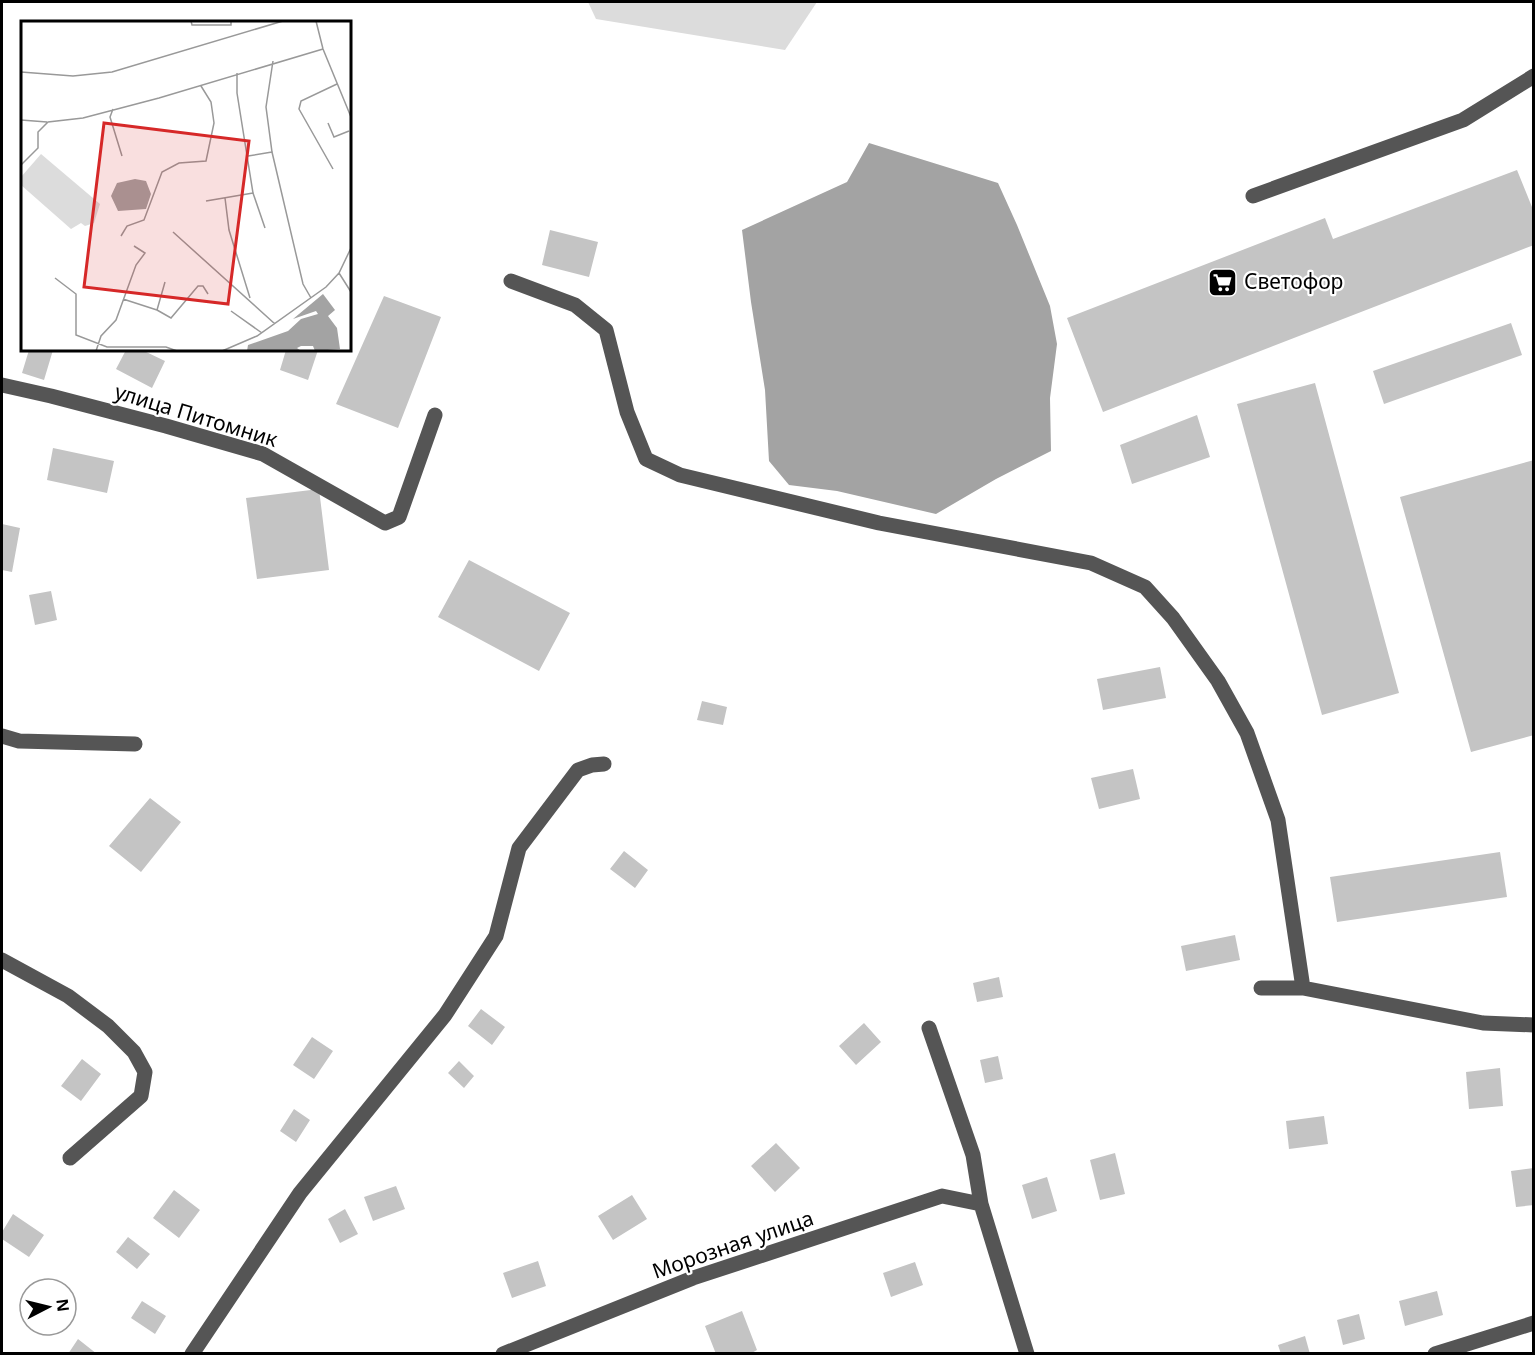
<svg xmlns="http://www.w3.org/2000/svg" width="1535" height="1355" viewBox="0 0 1535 1355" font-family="'Noto Sans',sans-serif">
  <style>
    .green { fill: #dcdcdc }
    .water { fill: #a3a3a3 }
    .building { fill: #c4c4c4 }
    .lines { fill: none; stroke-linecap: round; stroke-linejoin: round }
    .minor { stroke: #555; stroke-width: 15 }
    .labels { text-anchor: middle; stroke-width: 4.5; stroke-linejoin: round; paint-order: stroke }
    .poi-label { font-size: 21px; fill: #000; stroke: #fff; text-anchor: start }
    .street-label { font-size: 21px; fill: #000; stroke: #fff }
    .inset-road { fill: none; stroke: #999; stroke-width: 1.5 }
    .view { fill: #d62828; fill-opacity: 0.15; stroke: #d62828; stroke-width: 3 }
    .inset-edge { fill: none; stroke: #000; stroke-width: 3 }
  </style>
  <rect width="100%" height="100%" fill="#fff"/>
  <!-- green -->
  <path class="green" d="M 588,2 L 817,2 L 785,50 L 596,19 Z"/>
  <!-- water -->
  <path class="water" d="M 869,143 L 998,183 L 1017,225 L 1050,306 L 1057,344 L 1050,398 L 1051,451 L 996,479 L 936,514 L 837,491 L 789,485 L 769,461 L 765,390 L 751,302 L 742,230 L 847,182 Z"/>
  <!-- building -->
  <path class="building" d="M 1517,170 L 1534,212 L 1534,245 L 1103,412 L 1067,318 L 1325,218 L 1333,239 Z
    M 550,230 L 598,242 L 589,277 L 542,265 Z
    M 384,296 L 441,317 L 398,428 L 336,404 Z
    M 1511,323 L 1522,355 L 1384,404 L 1373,371 Z
    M 29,350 L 53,350 L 44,380 L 22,373 Z
    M 126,350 L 142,350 L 165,361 L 152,388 L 116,369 Z
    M 286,350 L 318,350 L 308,380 L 280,370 Z
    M 1315,383 L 1399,693 L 1322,715 L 1237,404 Z
    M 1197,415 L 1210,457 L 1132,484 L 1120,445 Z
    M 53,448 L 114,461 L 107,493 L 47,480 Z
    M 1534,460 L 1534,735 L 1471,752 L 1400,497 Z
    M 319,489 L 329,570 L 257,579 L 246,498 Z
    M 2,524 L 20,528 L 12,572 L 2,570 Z
    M 469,560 L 570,613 L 539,671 L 438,617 Z
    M 51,591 L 57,620 L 35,625 L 29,595 Z
    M 1160,667 L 1166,698 L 1103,710 L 1097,679 Z
    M 702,701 L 727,707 L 723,725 L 697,720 Z
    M 1133,769 L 1140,799 L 1099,809 L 1091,778 Z
    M 150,798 L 181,822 L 141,872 L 109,846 Z
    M 624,851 L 648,870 L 635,888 L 610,869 Z
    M 1500,852 L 1507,897 L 1337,922 L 1330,877 Z
    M 1235,935 L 1240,960 L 1186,971 L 1181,946 Z
    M 999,977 L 1003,997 L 977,1002 L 973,983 Z
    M 481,1009 L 505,1027 L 492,1045 L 468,1026 Z
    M 864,1023 L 881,1042 L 856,1065 L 839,1046 Z
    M 312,1037 L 333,1051 L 314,1079 L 293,1065 Z
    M 998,1056 L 1003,1079 L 985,1083 L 980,1060 Z
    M 82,1059 L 101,1074 L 81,1101 L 61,1086 Z
    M 459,1061 L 474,1076 L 464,1088 L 448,1073 Z
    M 1500,1068 L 1503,1106 L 1469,1109 L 1466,1072 Z
    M 294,1109 L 310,1120 L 296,1142 L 280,1131 Z
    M 1324,1116 L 1328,1144 L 1289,1149 L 1286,1121 Z
    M 776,1143 L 800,1168 L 775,1192 L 751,1166 Z
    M 1115,1153 L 1125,1194 L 1100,1200 L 1090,1160 Z
    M 1534,1168 L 1534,1205 L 1516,1207 L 1511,1171 Z
    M 1047,1177 L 1057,1211 L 1032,1219 L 1022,1185 Z
    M 396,1186 L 405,1209 L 373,1221 L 364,1197 Z
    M 174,1190 L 200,1210 L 179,1238 L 153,1218 Z
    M 632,1195 L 647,1219 L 613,1240 L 598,1216 Z
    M 345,1209 L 358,1234 L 340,1243 L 328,1219 Z
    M 13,1214 L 44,1235 L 29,1257 L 2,1239 L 2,1232 Z
    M 128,1237 L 150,1254 L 137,1269 L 116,1252 Z
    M 538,1261 L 546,1286 L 512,1298 L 503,1273 Z
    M 915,1262 L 923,1285 L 891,1297 L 883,1273 Z
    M 1437,1291 L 1443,1315 L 1405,1326 L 1399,1301 Z
    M 142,1301 L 166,1316 L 155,1334 L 131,1318 Z
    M 742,1311 L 757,1350 L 750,1354 L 716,1354 L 705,1326 Z
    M 1359,1314 L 1365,1339 L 1343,1345 L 1337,1320 Z
    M 1305,1336 L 1310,1354 L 1281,1354 L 1278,1345 Z
    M 78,1339 L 97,1354 L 68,1354 Z"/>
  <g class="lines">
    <!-- minor -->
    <path class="minor" d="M 1253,196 L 1463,120 L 1534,76
      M 511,281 L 575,305 L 606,330 L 627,412 L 646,459 L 680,475 L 879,523 L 1091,563 L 1145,587 L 1173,618 L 1218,681 L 1247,733 L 1278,820 L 1303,988 L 1483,1023 L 1534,1025
      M 2,385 L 51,396 L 166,426 L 263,454 L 385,523 L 399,517 L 435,415
      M 2,736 L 19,741 L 135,744
      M 2,960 L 68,996 L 108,1026 L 134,1052 L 145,1072 L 141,1096 L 70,1158
      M 1261,988 L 1303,988
      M 929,1028 L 973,1155 L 981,1204 L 1027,1354
      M 192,1354 L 300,1193 L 445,1015 L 496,936 L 519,848 L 578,770 L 592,765 L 604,764
      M 503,1354 L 693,1278 L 942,1196 L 981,1204
      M 1435,1354 L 1534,1323"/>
  </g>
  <!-- icons -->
  <defs>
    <symbol id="supermarket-square" viewBox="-11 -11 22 22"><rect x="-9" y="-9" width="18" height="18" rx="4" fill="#000" stroke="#fff"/><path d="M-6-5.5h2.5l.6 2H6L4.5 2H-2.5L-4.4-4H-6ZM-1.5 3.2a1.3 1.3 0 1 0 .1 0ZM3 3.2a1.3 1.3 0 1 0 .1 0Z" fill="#fff"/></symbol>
  </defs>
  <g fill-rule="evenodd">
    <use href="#supermarket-square" x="1206" y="266" width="33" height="33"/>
  </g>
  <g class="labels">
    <!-- poi labels -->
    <g class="poi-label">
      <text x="1244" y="289">Светофор</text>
    </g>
    <!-- street labels -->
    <g class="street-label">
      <text transform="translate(196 416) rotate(17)" y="7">улица Питомник</text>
      <text transform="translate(733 1245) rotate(-19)" y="7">Морозная улица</text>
    </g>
  </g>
  <!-- overview -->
  <g transform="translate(21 21)">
    <rect width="330" height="330" fill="#fff"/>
    <path d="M 20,133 L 79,183 L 73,202 L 64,205 L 60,202 L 50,208 L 0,164 L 0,156 Z" fill="#dcdcdc"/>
    <path d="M 114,158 L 125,160 L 130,173 L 125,188 L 97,190 L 90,175 L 96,162 ZM 302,273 L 314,289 L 307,295 L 316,307 L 319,328 L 294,330 L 292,325 L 280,325 L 276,327 L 280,330 L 226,330 L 227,324 L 267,310 L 280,298 L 297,293 L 295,290 L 272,298 Z" fill="#a3a3a3"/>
    <path class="inset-road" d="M 170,0 L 171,4 L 210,4 L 210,0M 295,0 L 302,28 L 330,96M 252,40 L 245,86 L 251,131 L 282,263 L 290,277M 0,51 L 52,55 L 91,51 L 262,0M 216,52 L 216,72 L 232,172 L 244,207M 92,88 L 89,96 L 101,135M 0,99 L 26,101M 307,102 L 313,116 L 328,110M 227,135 L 251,131M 0,144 L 17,127 L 17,111 L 27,101 L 62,97 L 138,77 L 302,28M 312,148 L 278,88 L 280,80 L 316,63M 204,177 L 208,209 L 229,277M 185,180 L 232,172M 152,211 L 254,303M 100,215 L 106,205 L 123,199 L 141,151 L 158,142 L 185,140 L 193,102 L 190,81 L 180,65M 318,252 L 330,271M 34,257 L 55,273 L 55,314 L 86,326 L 145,326 L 156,330M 102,278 L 136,289 L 144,261M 136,289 L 150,297 L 177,265 L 182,265 L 187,273M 210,290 L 241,312M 75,330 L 80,315 L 95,299 L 115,244 L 124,232 L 113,225M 201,330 L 236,315 L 305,266 L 318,252 L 330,227"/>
    <path class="view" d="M 83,102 L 228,120 L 207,283 L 63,266 Z"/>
    <rect width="330" height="330" class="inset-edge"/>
  </g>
  <!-- border -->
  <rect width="1535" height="1355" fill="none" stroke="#000000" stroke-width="6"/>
  <!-- north arrow -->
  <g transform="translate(48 1307) rotate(83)"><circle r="28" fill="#ffffff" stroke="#999999" stroke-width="1.5"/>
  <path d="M0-4.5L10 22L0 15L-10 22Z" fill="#000000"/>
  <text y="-9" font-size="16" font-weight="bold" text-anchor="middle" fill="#000000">N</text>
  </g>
</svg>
